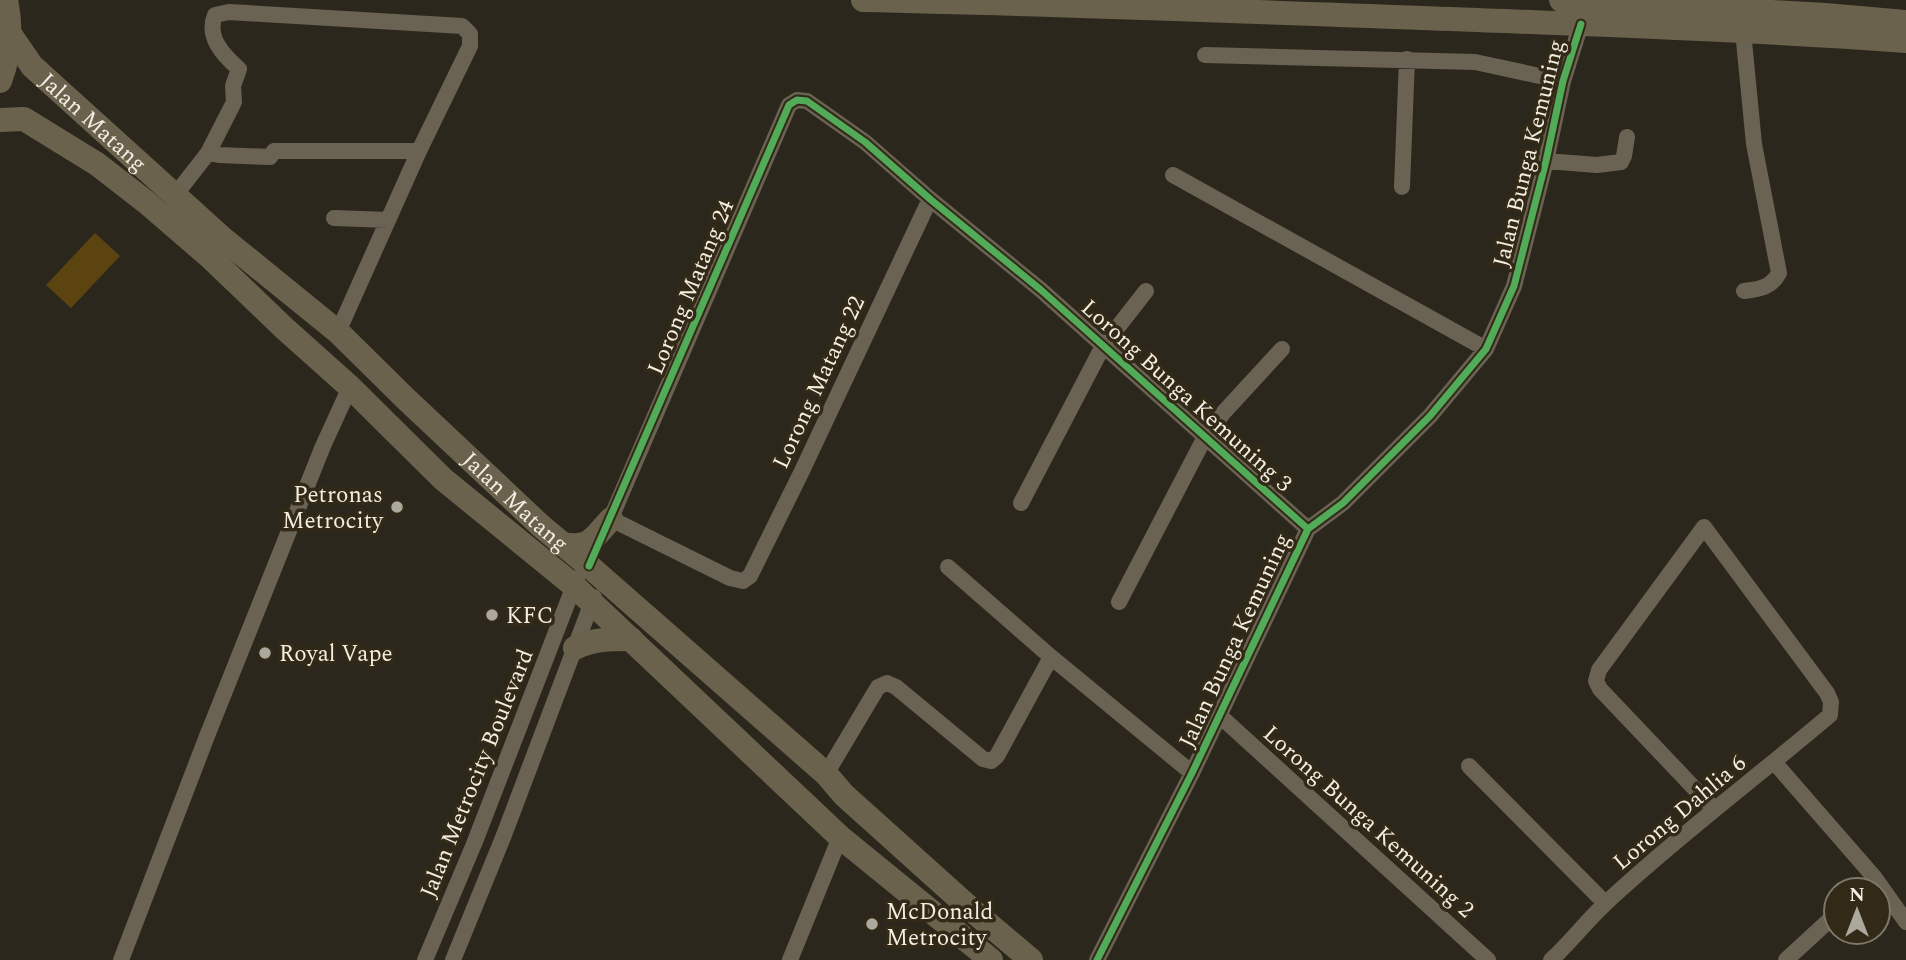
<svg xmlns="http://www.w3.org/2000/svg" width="1906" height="960" viewBox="0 0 1906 960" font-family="Spectral,serif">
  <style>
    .green { fill: #5c4411 }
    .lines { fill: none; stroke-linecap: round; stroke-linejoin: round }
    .minor { stroke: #6a6253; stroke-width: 16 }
    .primary { stroke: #6b624d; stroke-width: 24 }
    .cycleway-casing { stroke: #322917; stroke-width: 11 }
    .cycleway { stroke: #51ab58; stroke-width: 7 }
    .poi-dot { fill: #ada89d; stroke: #322917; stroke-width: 2.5 }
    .labels { text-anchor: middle; stroke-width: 7; stroke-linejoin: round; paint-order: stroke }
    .street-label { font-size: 23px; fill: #f3ede2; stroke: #322917 }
    .poi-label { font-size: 23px; fill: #f3ede2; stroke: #322917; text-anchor: start }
  </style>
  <rect width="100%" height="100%" fill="#2c271d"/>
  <!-- green -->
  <path class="green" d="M 95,233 L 120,256 L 71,308 L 46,285 Z"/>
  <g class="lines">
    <!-- minor -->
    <path class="minor" d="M 1743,31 L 1754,144 L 1779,273 C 1771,288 1759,289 1744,291
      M 1205,55 L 1475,62 L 1563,81
      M 208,153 L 219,155 L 270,157 L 274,151 L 419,151
      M 1546,161 L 1597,165 L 1621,162 L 1624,156 L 1627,137
      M 1173,175 L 1486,349
      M 1402,187 L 1407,59
      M 176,194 L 208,153 L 231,108 L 234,102 L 233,86 L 239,69 C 223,55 206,37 215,15 L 229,12 L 462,26 L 470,34 L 470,46 L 419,151 L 338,332
      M 334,218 L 388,220
      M 1021,503 L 1103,346 L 1146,291
      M 611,519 L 730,578 L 743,581 L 750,576 L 801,473 L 930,199
      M 607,527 L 789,105 L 797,100 L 807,101 L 865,142 L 930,199 L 1041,290 L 1308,529
      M 948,567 L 1051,657 L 1192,773
      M 1119,602 L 1205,437 L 1224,412 L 1282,349
      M 1219,715 L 1488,960
      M 1774,762 L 1875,878 L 1906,922
      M 1469,766 L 1605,903
      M 826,774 L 878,687 L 887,683 L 896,687 L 983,759 L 991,761 L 997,756 L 1051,657
      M 121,960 L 207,736 L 323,446 L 350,387
      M 425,960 L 474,844 L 577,578
      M 453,960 L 504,835 L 594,597
      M 790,960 L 840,837
      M 1097,960 L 1192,773 L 1308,529 L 1343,503 L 1430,416 L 1486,349 L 1514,286 L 1546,161 L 1563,81 L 1581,24
      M 1551,960 C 1571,942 1587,920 1607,902 C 1678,836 1756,778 1830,715 L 1831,702 L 1827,693 L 1704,527 L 1599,670 L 1596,681 L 1600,689 L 1714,809
      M 1786,960 L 1836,914"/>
    <!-- primary -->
    <g class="primary">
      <path d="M 863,0 C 1059,4 1255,12 1451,19 C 1603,25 1755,30 1906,41"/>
      <path d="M 1561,0 L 1825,15 L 1906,22"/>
      <path id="s1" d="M 10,34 L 32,66 L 221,237 L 338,332 L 406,399 L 541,526 L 589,566 L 826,774 L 844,795 L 973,911 L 1031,960"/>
      <path d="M 0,81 C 10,55 12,28 6,0"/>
      <path d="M 0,120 L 24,119 L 97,164 L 146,202 L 211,258 L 284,328 L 350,387 L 443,479 L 573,585 L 840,837 L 991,960"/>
      <path d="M 562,544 C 591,549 592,539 611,519"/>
      <path d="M 575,648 C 593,639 611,639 631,639"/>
    </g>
    <defs>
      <path id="cycleway" d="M 589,566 L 789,105 L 797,100 L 807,101 L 865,142 L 930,199 L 1041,290 L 1308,529
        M 1097,960 L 1192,773 L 1308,529 L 1343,503 L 1430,416 L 1486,349 L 1514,286 L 1546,161 L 1563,81 L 1581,24"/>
    </defs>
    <!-- cycleway casing -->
    <use href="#cycleway" class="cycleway-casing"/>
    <!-- cycleway -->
    <use href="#cycleway" class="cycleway"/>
  </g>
  <!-- markers -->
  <g class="poi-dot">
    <circle cx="397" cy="507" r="7"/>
    <circle cx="492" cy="615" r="7"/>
    <circle cx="265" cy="653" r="7"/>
    <circle cx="872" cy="924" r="7"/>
  </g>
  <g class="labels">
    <!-- street labels -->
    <g class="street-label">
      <text dy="8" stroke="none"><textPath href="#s1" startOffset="122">Jalan Matang</textPath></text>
      <text transform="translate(1528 153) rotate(-76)" y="8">Jalan Bunga Kemuning</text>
      <text transform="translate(690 287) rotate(-67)" y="8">Lorong Matang 24</text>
      <text transform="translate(818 382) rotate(-65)" y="8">Lorong Matang 22</text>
      <text transform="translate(1187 395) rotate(42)" y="8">Lorong Bunga Kemuning 3</text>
      <text dy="8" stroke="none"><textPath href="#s1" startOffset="690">Jalan Matang</textPath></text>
      <text transform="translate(1234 640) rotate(-65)" y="8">Jalan Bunga Kemuning</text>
      <text transform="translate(476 773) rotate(-68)" y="8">Jalan Metrocity Boulevard</text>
      <text transform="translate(1679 812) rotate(-40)" y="8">Lorong Dahlia 6</text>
      <text transform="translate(1369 821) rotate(42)" y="8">Lorong Bunga Kemuning 2</text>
    </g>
    <!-- poi labels -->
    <g class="poi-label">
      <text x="383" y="502" text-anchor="end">Petronas<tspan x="383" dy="26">Metrocity</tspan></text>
      <text x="506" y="623">KFC</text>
      <text x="279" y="661">Royal Vape</text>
      <text x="886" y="919">McDonald<tspan x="886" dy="26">Metrocity</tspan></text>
    </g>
  </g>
  <!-- north arrow -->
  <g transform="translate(1857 911)"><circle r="33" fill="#322917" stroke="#7f7768" stroke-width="2"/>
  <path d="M0-5L12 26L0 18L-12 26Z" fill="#ada89d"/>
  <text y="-10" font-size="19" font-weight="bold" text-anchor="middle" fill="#f3ede2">N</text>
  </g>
</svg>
